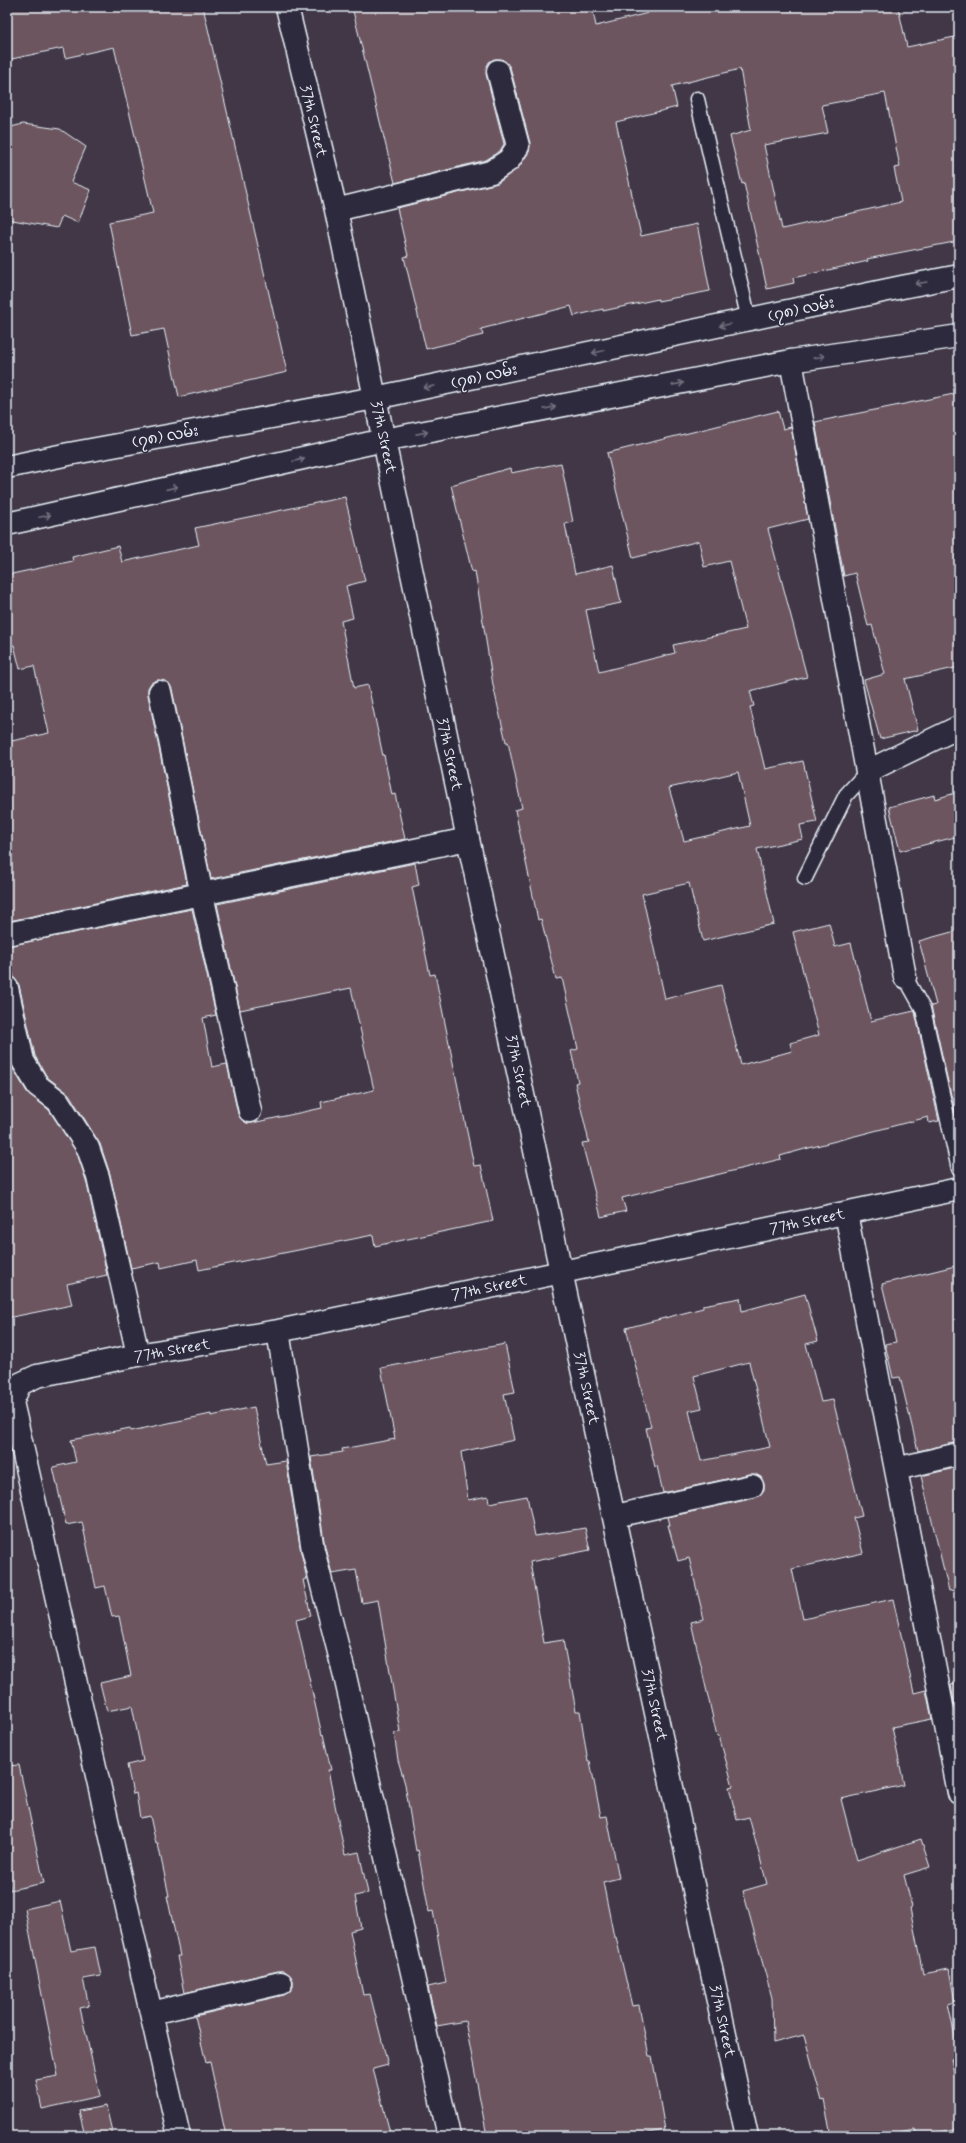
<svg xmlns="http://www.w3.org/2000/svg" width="966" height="2143" viewBox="0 0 966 2143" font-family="Mynerve,'Noto Sans Myanmar',sans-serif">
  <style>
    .building { fill: #6c555f; stroke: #e8f1f8; fill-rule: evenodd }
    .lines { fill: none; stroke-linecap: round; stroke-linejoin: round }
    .service-casing { stroke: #e8f1f8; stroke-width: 17 }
    .minor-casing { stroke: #e8f1f8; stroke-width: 25 }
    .tertiary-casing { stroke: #e8f1f8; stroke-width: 25 }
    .primary-casing { stroke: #e8f1f8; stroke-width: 25 }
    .service { stroke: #2f2a3d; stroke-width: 14 }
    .minor { stroke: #2f2a3d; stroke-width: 22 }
    .tertiary { stroke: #2f2a3d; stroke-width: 22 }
    .primary { stroke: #2f2a3d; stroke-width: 22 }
    .oneway { stroke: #70707e }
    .labels { text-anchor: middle; stroke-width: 3; stroke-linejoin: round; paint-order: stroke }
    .street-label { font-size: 15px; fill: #e8f1f8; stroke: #2f2a3d }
  </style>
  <rect width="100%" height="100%" fill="#413747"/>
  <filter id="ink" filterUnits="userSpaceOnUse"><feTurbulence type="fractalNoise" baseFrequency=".025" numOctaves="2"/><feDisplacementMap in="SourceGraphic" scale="8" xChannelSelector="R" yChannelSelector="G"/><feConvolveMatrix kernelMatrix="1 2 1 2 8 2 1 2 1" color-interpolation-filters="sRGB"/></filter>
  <g filter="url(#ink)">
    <!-- building -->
    <path class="building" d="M 7,7 L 203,7 L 287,372 L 179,397 L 164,329 L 132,335 L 109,222 L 153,213 L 114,47 L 65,58 L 63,48 L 7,60 Z
      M 352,7 L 592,7 L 596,26 L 648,13 L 646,7 L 898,7 L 907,47 L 959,36 L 959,241 L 867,259 L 868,261 L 793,278 L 794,283 L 767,289 L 744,183 L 742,184 L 730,136 L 751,130 L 740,69 L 672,86 L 677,107 L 616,122 L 641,236 L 697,224 L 710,291 L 658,301 L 658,299 L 603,311 L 603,309 L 574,316 L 571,306 L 481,329 L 483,335 L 426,349 L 404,257 L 408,256 L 397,208 L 498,183 L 519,167 L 529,152 L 530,143 L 510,67 L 502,59 L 494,59 L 489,62 L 486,74 L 504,144 L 500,151 L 486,160 L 395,183 ZM 885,93 L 900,167 L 894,168 L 901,202 L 782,229 L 764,145 L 828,133 L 822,105 Z
      M 23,124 L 60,129 L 86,147 L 71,182 L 91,190 L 78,223 L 62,216 L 57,228 L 7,219 L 7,128 Z
      M 959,393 L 959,667 L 905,679 L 918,730 L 880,739 L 864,680 L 885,674 L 872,625 L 868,626 L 855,573 L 844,576 L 815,422 Z
      M 778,411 L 783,429 L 791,427 L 808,519 L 768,529 L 807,677 L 750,691 L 754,706 L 750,707 L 765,769 L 803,761 L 817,822 L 800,825 L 803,839 L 757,849 L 774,924 L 703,941 L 689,883 L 642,894 L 665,999 L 721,985 L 741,1065 L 792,1051 L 790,1043 L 819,1035 L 793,932 L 829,923 L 835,947 L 851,943 L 871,1021 L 914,1011 L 915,1012 L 939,1121 L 929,1123 L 928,1117 L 805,1149 L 780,1156 L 781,1159 L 622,1198 L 626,1211 L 601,1217 L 582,1143 L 589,1142 L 575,1083 L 578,1082 L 571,1051 L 578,1049 L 562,978 L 556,979 L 541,919 L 538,920 L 515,810 L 522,808 L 508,742 L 506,742 L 493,685 L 475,571 L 472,572 L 451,485 L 510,468 L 511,473 L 561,463 L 573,522 L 565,524 L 575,574 L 613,565 L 621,603 L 586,610 L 599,672 L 675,653 L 673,645 L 746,629 L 729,561 L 704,567 L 699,541 L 633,558 L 607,453 ZM 738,772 L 750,826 L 684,841 L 669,788 Z
      M 345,497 L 365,581 L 346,586 L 353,618 L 341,621 L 354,688 L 368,685 L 383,756 L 384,755 L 392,795 L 395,794 L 405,839 L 211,879 L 172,689 L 169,683 L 158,680 L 151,683 L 148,688 L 148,695 L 187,884 L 9,921 L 7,910 L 7,742 L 49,733 L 34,666 L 20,669 L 14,645 L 7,647 L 7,575 L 73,561 L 72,557 L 118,546 L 122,562 L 199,545 L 195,528 Z
      M 959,792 L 959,836 L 900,851 L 889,807 L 934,795 L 935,799 Z
      M 415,863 L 419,885 L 412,887 L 430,975 L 435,974 L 474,1166 L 481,1165 L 493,1221 L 375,1246 L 373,1235 L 199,1270 L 197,1260 L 161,1268 L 160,1262 L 131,1268 L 110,1174 L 100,1144 L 69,1094 L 47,1077 L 35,1056 L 19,985 L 14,978 L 7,946 L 192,909 L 216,1015 L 203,1018 L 212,1067 L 227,1064 L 238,1114 L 246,1123 L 252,1123 L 322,1108 L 321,1102 L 374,1090 L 351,988 L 240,1010 L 217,904 Z
      M 959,930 L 959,1116 L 956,1117 L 931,1006 L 936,1005 L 919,941 Z
      M 7,1046 L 12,1067 L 27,1092 L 49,1110 L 77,1153 L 86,1180 L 107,1275 L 67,1284 L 72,1305 L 7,1318 Z
      M 959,1265 L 959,1442 L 918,1451 L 900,1377 L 893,1378 L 885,1344 L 896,1342 L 882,1284 Z
      M 805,1294 L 818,1341 L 806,1344 L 821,1402 L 833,1400 L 862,1516 L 854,1518 L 863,1553 L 792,1569 L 803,1619 L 893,1599 L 914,1693 L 926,1690 L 932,1719 L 892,1727 L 904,1785 L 841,1799 L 857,1860 L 921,1839 L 930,1867 L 904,1875 L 912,1907 L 910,1908 L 923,1974 L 949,1969 L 955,2002 L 948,2004 L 959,2055 L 959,2058 L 951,2059 L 959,2096 L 959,2128 L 921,2136 L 917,2136 L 915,2129 L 882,2136 L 831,2136 L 824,2100 L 822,2101 L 804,2035 L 773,2043 L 772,1998 L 743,1891 L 767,1884 L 749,1817 L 737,1820 L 729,1787 L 733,1786 L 719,1736 L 717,1736 L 691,1622 L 704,1619 L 689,1558 L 678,1561 L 668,1525 L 670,1525 L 668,1517 L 755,1498 L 764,1490 L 764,1484 L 761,1477 L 755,1474 L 749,1474 L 663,1493 L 657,1466 L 655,1467 L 646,1428 L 651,1427 L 626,1328 L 703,1308 L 703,1305 L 740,1298 L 742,1311 ZM 749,1362 L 770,1447 L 701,1461 L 689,1411 L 702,1408 L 694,1376 Z
      M 505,1344 L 515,1392 L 504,1394 L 514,1440 L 461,1452 L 468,1500 L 488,1496 L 489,1503 L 527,1496 L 535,1536 L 585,1528 L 590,1550 L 530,1562 L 544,1643 L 563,1640 L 576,1711 L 580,1711 L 588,1762 L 590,1761 L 601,1817 L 607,1816 L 619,1878 L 603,1882 L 614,1937 L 616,1937 L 632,2006 L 639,2005 L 649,2056 L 652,2056 L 665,2130 L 633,2136 L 487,2136 L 465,2021 L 437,2026 L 428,1987 L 446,1983 L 433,1911 L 429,1912 L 418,1850 L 416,1851 L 405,1784 L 398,1760 L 394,1733 L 400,1732 L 378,1600 L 362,1603 L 356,1570 L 332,1574 L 325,1547 L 311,1457 L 343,1452 L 342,1449 L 395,1439 L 381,1368 Z
      M 254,1407 L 266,1464 L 286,1461 L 301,1552 L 307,1579 L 303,1580 L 311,1616 L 296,1620 L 322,1735 L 323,1734 L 331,1770 L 328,1770 L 345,1855 L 359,1852 L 368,1893 L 355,1896 L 361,1928 L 350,1931 L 363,1995 L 370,1994 L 388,2065 L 373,2069 L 391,2136 L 226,2136 L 210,2062 L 206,2063 L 195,2016 L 284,1995 L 289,1992 L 293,1987 L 293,1980 L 285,1971 L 278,1971 L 184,1993 L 177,1956 L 180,1956 L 167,1896 L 169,1896 L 158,1844 L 156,1844 L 150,1816 L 140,1818 L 136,1793 L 133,1794 L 127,1765 L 143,1761 L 132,1706 L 107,1711 L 100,1683 L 131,1676 L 119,1616 L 112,1617 L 105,1586 L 96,1588 L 82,1522 L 66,1525 L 53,1467 L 76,1462 L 71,1440 L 130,1428 L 131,1431 L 211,1414 L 211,1416 Z
      M 959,1467 L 959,1589 L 949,1591 L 921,1476 Z
      M 959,1683 L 959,1713 L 956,1713 L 951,1685 Z
      M 19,1765 L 44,1883 L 10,1890 L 7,1877 L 7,1766 Z
      M 60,1901 L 71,1951 L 95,1947 L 101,1976 L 83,1979 L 89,2006 L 80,2008 L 100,2096 L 42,2109 L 36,2080 L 58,2076 L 25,1909 Z
      M 106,2106 L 113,2136 L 85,2136 L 79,2111 Z"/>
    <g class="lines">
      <defs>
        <path id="service" d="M 697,99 L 749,320
          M 805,878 L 846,795 L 868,771
          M 905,977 L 923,1009 L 959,1169"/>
        <path id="minor" d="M 287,7 L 336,210 L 375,398
          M 336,210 L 491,172 L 509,160 L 518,146 L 498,71
          M 791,361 L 905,977
          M 160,692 L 202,895 L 250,1111
          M 868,771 L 959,727
          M 7,934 L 468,839
          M 7,988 L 23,1061 L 38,1086 L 58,1101 L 88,1148 L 98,1177 L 138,1355
          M 846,1213 L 959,1793
          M 278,1331 L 313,1550 L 345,1676 L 449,2136
          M 896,1469 L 959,1454
          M 615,1516 L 752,1486
          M 151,2013 L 281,1983
          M 179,2136 L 12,1402 L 20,1384 L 37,1376 L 138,1355 L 278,1331 L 562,1272"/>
        <path id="tertiary" d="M 375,398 L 468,839 L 747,2136
          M 562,1272 L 959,1189"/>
        <path id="primary" d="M 7,467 L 69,454 L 375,398 L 902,287 L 959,276
          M 7,524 L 384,440 L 791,361 L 959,336"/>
      </defs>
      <!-- service casing -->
      <use href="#service" class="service-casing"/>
      <!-- minor casing -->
      <use href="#minor" class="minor-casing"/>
      <!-- tertiary casing -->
      <use href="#tertiary" class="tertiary-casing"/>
      <!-- primary casing -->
      <use href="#primary" class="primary-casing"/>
      <!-- service -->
      <use href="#service" class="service"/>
      <!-- minor -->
      <use href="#minor" class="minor"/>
      <!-- tertiary -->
      <use href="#tertiary" class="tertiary"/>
      <!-- primary -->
      <use href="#primary" class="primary"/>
    </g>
    <!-- one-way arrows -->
    <defs><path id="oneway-shaft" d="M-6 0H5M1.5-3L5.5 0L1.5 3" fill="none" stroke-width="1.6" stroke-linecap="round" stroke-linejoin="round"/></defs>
    <g class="oneway">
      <use href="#oneway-shaft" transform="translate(921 283) rotate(170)"/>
      <use href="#oneway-shaft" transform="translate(725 325) rotate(168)"/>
      <use href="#oneway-shaft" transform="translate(598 352) rotate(168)"/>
      <use href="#oneway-shaft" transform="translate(819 357) rotate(-9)"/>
      <use href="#oneway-shaft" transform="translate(678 384) rotate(-11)"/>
      <use href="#oneway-shaft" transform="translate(429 387) rotate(168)"/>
      <use href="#oneway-shaft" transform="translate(550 408) rotate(-11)"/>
      <use href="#oneway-shaft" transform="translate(422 433) rotate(-11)"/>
      <use href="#oneway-shaft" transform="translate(299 460) rotate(-13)"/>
      <use href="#oneway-shaft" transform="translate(172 488) rotate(-13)"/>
      <use href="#oneway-shaft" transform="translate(45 516) rotate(-12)"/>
    </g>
  </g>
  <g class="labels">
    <!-- street labels -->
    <g class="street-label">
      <text transform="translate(314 121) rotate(77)" y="5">37th Street</text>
      <text transform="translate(801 309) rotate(-12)" y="5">(၇၈) လမ်း</text>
      <text transform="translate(484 376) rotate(-12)" y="5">(၇၈) လမ်း</text>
      <text transform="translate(165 436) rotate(-10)" y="5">(၇၈) လမ်း</text>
      <text transform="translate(384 437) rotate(78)" y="5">37th Street</text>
      <text transform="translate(450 754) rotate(78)" y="5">37th Street</text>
      <text transform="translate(519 1071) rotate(78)" y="5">37th Street</text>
      <text transform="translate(807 1221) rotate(-12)" y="5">77th Street</text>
      <text transform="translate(489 1287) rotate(-12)" y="5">77th Street</text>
      <text transform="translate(172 1350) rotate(-10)" y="5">77th Street</text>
      <text transform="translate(587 1388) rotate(78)" y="5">37th Street</text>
      <text transform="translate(655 1705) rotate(78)" y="5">37th Street</text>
      <text transform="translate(723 2021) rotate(78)" y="5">37th Street</text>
    </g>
  </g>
  <!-- margin -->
  <rect width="966" height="2143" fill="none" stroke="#2f2a3d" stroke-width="24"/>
  <rect x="12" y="12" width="942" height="2119" fill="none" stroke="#e8f1f8" stroke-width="1.5" filter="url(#ink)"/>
</svg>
